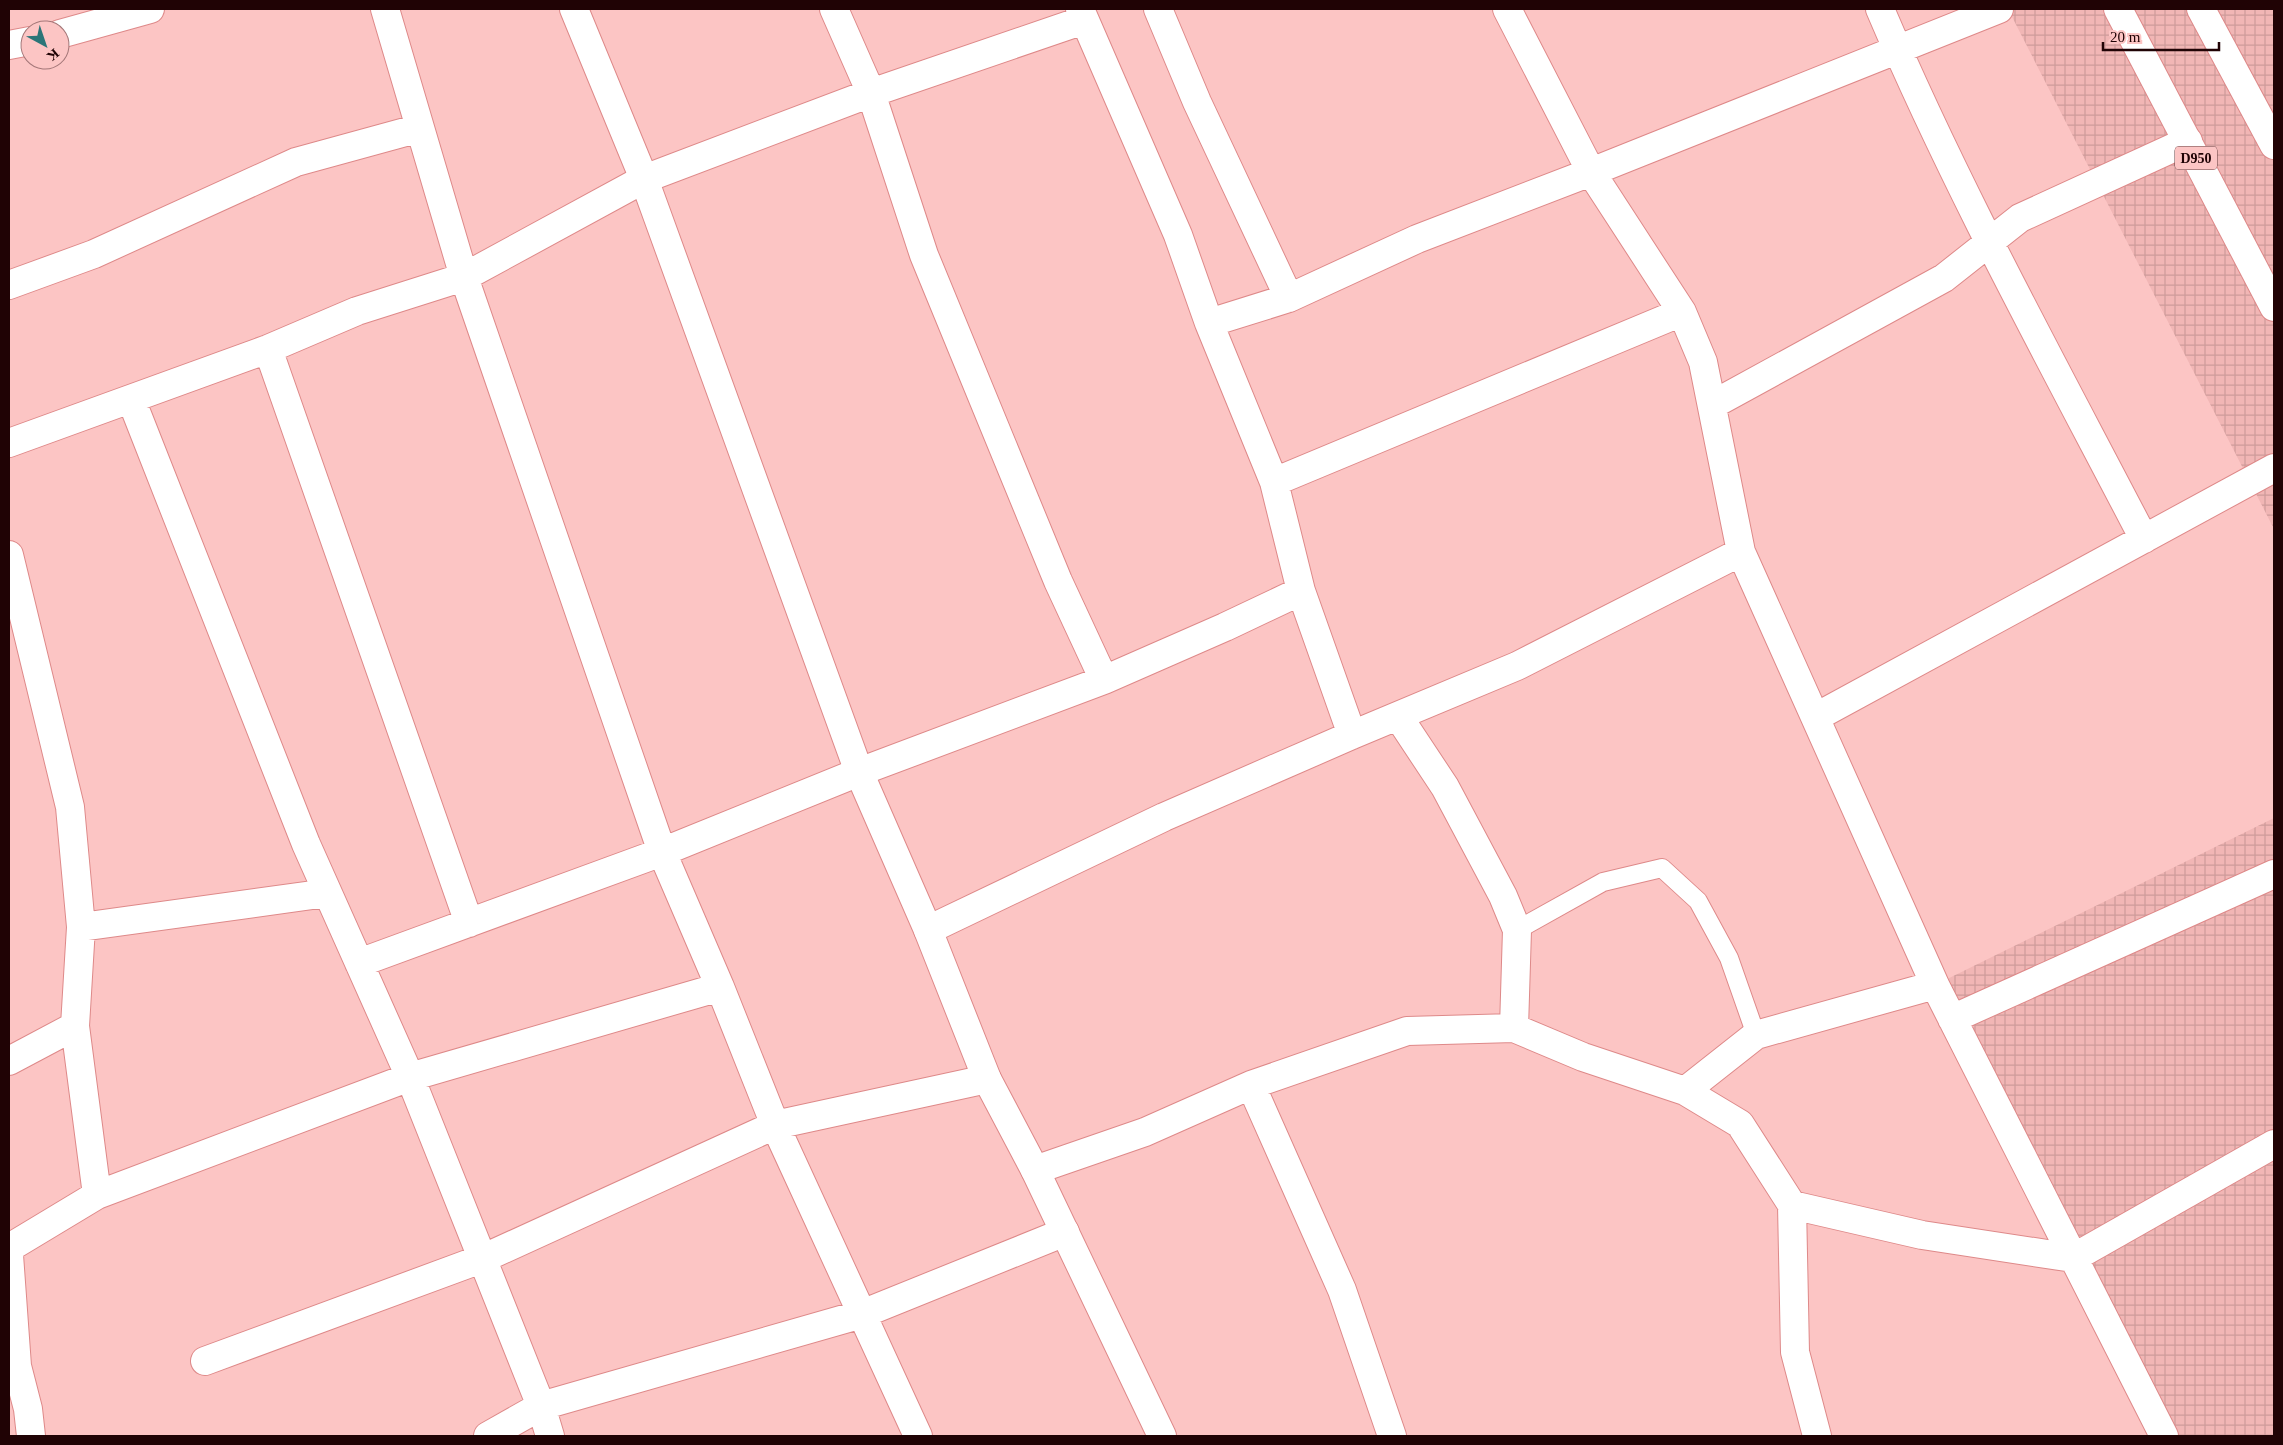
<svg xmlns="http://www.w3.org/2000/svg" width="2283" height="1445" viewBox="0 0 2283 1445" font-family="Georgia,serif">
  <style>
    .industrial { fill: url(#industrial-grid) }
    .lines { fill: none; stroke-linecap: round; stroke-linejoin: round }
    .service-casing { stroke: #de8989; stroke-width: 20 }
    .minor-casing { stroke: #de8989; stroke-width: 30 }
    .tertiary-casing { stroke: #de8989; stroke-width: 30 }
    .trunk-casing { stroke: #de8989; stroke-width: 30 }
    .service { stroke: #fff; stroke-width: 18 }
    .minor { stroke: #fff; stroke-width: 28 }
    .tertiary { stroke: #fff; stroke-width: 28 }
    .trunk { stroke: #fff; stroke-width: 28 }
    .labels { text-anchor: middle; stroke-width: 5; stroke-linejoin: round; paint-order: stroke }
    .shield { fill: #fcc5c4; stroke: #623d3e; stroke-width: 1 }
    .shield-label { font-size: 14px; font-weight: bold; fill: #200305 }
  </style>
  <defs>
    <pattern id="industrial-grid" width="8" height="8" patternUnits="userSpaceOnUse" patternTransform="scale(1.25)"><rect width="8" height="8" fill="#f1b6b5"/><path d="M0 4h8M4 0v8" fill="none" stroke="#ce9b9a"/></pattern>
  </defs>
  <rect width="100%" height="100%" fill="#fcc5c4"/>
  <!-- industrial -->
  <path class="industrial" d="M 2008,9 L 2274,9 L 2274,529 Z
    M 2274,818 L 2274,1436 L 2162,1436 L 1935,985 Z"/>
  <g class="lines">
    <defs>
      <path id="service" d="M 1517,930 L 1603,882 L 1662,868 L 1698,901 L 1729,958 L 1756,1035"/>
      <path id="minor" d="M 385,9 L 464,277 L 662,852 L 720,987 L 775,1125 L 918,1436
        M 834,9 L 871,93 L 924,255 L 1058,581 L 1104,680 L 1225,627 L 1301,591 L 1274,482 L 1682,312
        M 1080,9 L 1178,235 L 1209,323 L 1274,482
        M 1158,9 L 1197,102 L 1289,298
        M 1507,9 L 1591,172 L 1682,312 L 1703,362 L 1741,552 L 1935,985 L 2164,1436
        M 1880,9 C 1957,190 2053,364 2144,539
        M 60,34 L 150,9
        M 9,45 L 30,41
        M 9,285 L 94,254 L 296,162 L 420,128
        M 1209,323 L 1289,298 L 1417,239 L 1591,172 L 1999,9
        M 268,349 L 469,923
        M 131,399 L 306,844 L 410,1077 L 541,1406 L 862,1314 L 1065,1232
        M 1712,405 L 1944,278 L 2020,218 L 2188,141
        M 9,443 L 268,349 L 357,311 L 464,277 L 644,179 L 871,93 L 1084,20
        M 9,555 L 70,807 L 81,927 L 75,1026 L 9,1061
        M 1301,591 L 1352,735
        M 1398,716 L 1445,787 L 1503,896 L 1517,930 L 1514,1028
        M 1816,717 L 2274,468
        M 81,927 L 327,893
        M 928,930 L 1164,817 L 1352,735 L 1517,666 L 1741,552
        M 359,963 L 662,852 L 859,772 L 1104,680
        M 1952,1019 L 2274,874
        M 75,1026 L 97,1195
        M 1251,1085 L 1342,1290 L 1392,1436
        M 1685,1091 L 1756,1035 L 1935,985
        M 1035,1170 L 1145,1132 L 1251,1085 L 1407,1031 L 1514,1028 L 1583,1057 L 1685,1091 L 1740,1124 L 1792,1205 L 1795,1352 L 1817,1436
        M 1792,1205 L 1922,1235 L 2073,1258 L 2274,1144
        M 9,1248 L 97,1195 L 410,1077 L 720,987
        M 9,1255 L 17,1366 L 28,1409 L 31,1436
        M 205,1361 L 484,1258 L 775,1125 L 987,1079
        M 488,1436 L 541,1406 L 550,1436"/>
      <path id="tertiary" d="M 574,9 L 644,179 L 859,772 L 928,930 L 987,1079 L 1035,1170 L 1162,1436"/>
      <path id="trunk" d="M 2118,9 L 2274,307
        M 2201,9 L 2274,145"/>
    </defs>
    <!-- service casing -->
    <use href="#service" class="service-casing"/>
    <!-- minor casing -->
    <use href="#minor" class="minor-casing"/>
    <!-- tertiary casing -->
    <use href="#tertiary" class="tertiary-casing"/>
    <!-- trunk casing -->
    <use href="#trunk" class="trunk-casing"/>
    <!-- service -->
    <use href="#service" class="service"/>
    <!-- minor -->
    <use href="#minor" class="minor"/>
    <!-- tertiary -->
    <use href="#tertiary" class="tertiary"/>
    <!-- trunk -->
    <use href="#trunk" class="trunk"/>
  </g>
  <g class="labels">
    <!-- shield labels -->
    <rect class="shield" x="2175" y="146.5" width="42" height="23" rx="4"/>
    <g class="shield-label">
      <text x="2196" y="163">D950</text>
    </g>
  </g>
  <!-- border -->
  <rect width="2283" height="1445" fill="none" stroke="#200305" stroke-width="20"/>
  <!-- north arrow -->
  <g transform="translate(45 45) rotate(140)"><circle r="24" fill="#fcc5c4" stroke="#a47778"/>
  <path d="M0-4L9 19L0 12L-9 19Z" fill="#2b7578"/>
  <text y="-8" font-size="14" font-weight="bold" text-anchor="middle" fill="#200305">K</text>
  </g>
  <!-- scale -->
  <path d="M2103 42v8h116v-8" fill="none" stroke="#200305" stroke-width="2.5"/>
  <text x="2110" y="42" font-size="15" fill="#200305" stroke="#fcc5c4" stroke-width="4" paint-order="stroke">20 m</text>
</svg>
